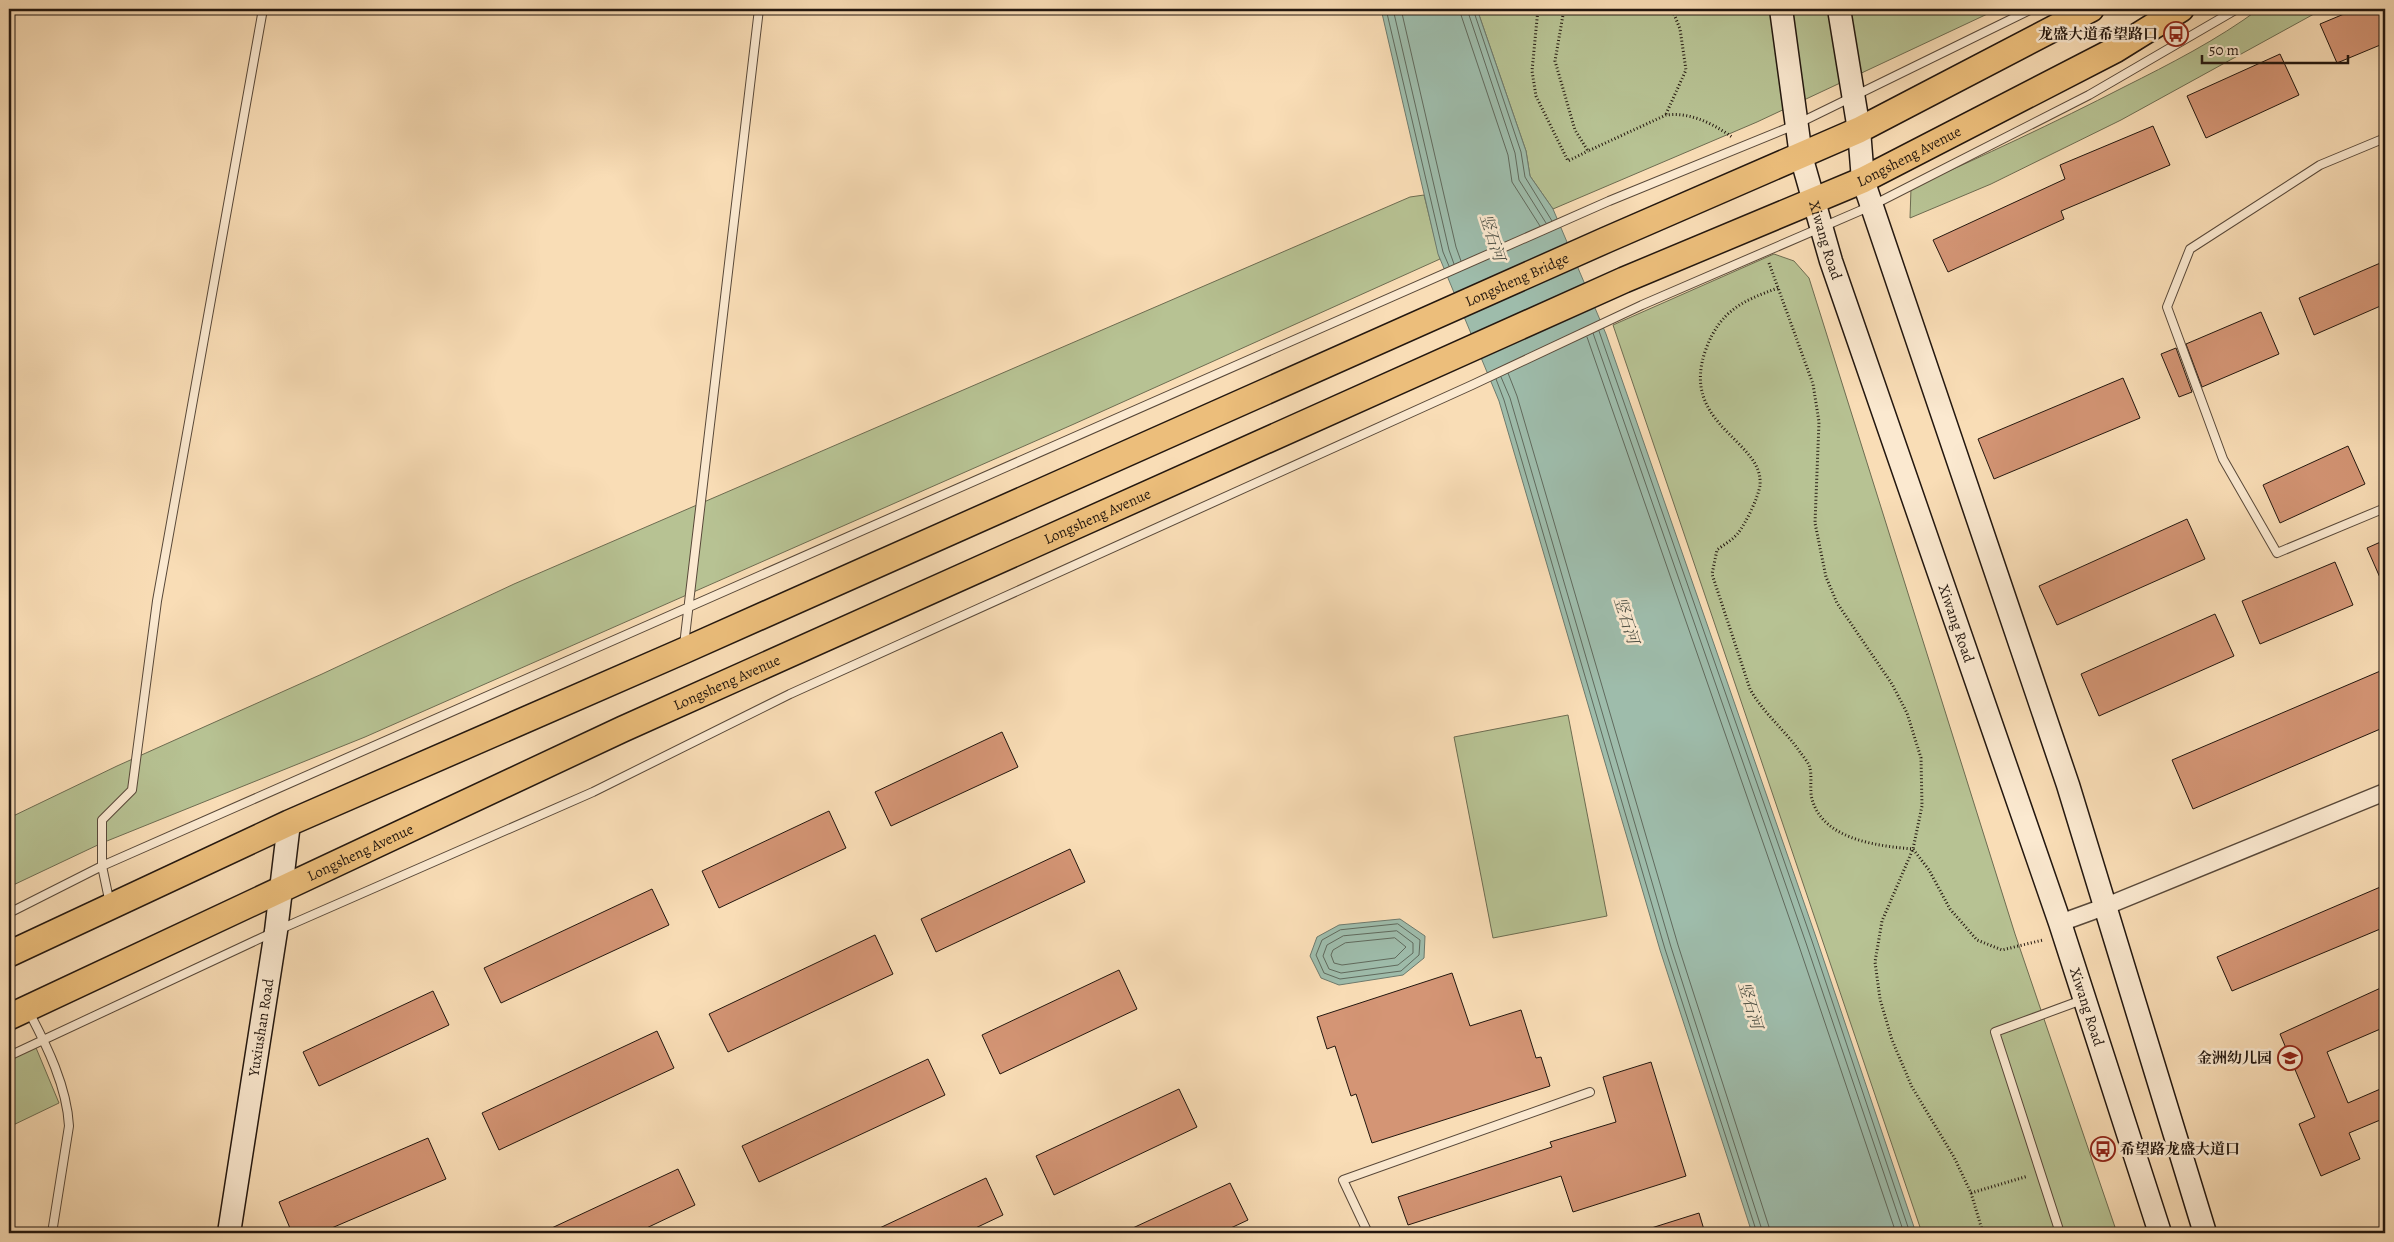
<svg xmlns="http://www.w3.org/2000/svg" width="2394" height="1242" viewBox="0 0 2394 1242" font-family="Alegreya,'Noto Serif SC',serif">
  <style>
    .green { fill: #b7c293; stroke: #6d6c51 }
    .water { fill: #9ebcab; stroke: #6d7a6d }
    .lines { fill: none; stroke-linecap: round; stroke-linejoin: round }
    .shore { stroke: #606a5d; stroke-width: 1 }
    .building { fill: #d49575; stroke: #23170f }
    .lane-casing { stroke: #584839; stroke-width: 10 }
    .street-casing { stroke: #584839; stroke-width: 19 }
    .secondary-casing { stroke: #23170f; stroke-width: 25 }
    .primary-casing { stroke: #23170f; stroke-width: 28 }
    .path { stroke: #23170f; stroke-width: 3; stroke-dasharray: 1 2.5; stroke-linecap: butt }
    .lane { stroke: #fbe9d0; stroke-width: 8 }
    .street { stroke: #fbe9d0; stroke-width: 16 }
    .secondary { stroke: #fbe9d0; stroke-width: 22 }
    .primary { stroke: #ecbe7b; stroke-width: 25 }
    .labels { text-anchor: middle; stroke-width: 5; stroke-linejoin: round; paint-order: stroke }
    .poi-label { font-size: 15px; font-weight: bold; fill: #23170f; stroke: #fbe9d0; text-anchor: end }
    .street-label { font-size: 15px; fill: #23170f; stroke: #fbe9d0 }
    .water-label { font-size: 16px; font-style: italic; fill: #4e5146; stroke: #fbe9d0 }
  </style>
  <rect width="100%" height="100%" fill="#f9ddb6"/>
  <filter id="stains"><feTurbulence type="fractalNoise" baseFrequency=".004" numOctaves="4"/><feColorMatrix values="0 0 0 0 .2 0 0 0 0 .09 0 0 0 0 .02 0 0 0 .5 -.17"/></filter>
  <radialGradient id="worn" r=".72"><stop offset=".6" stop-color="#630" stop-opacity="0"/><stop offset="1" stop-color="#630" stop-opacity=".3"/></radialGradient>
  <!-- green -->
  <path class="green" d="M 1477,9 L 1998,9 L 1757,122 L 1553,209 L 1530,176 L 1526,151 Z
    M 2259,9 L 2323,9 L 2121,120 L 1991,184 L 1910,218 L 1911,188 C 1983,156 2054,123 2124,87 C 2170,64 2217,40 2259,9 Z
    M 1424,195 L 1440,259 L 1074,424 L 365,737 L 102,843 L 9,887 L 9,818 L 117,766 L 322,674 L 514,584 L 1410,197 Z
    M 1774,254 L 1794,261 L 1809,278 L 2015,934 L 2117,1233 L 1922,1233 L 1613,325 Z
    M 1568,715 L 1607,916 L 1493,938 L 1454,737 Z
    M 34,1043 L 59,1103 L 9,1127 L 9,1054 Z"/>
  <!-- water -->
  <path class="water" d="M 1381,9 L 1477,9 L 1526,151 L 1530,176 L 1553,209 L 1606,334 L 1817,940 L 1916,1233 L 1752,1233 L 1660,950 L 1499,401 L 1438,254 Z
    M 1400,919 L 1425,936 L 1424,958 L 1403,975 L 1339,985 L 1321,978 L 1310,956 L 1317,937 L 1339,925 Z"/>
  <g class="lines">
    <!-- shore -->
    <path class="shore" d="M 1386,9 L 1443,252 L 1449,266
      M 1393,9 L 1449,250 L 1454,264
      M 1401,9 L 1456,247 L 1461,261
      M 1459,9 L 1508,155 L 1512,182 L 1540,226
      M 1467,9 L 1515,153 L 1519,180 L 1546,223
      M 1473,9 L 1521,152 L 1525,177 L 1552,221
      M 1599,331 L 1812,941 L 1910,1233
      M 1593,333 L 1806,943 L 1904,1233
      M 1587,337 L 1799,946 L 1896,1233
      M 1508,373 L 1517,396 L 1678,945 L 1771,1233
      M 1501,377 L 1510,398 L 1671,947 L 1763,1233
      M 1496,379 L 1504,400 L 1665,949 L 1757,1233
      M 1398,924 L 1420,940 L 1419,955 L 1401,971 L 1340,979 L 1324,973 L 1316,955 L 1322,940 L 1340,930 Z
      M 1397,931 L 1413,943 L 1413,953 L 1398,965 L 1341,973 L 1329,969 L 1323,956 L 1327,945 L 1343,936 Z
      M 1395,938 L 1406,947 L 1395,958 L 1342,965 L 1334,963 L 1331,955 L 1333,950 L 1345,943 Z"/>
  </g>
  <!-- building -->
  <path class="building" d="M 2356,9 L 2385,9 L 2385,43 L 2337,63 L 2320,24 Z
    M 2280,54 L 2299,95 L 2206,138 L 2187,96 Z
    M 2153,126 L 2170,165 L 2061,211 L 2064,219 L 1948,272 L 1933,240 L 2065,179 L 2060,165 Z
    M 2385,261 L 2385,304 L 2314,335 L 2299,298 Z
    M 2261,312 L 2279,354 L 2202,387 L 2186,344 Z
    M 2176,348 L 2192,392 L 2179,397 L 2161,354 Z
    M 2123,378 L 2140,418 L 1994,479 L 1978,439 Z
    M 2348,446 L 2365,484 L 2280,523 L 2263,485 Z
    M 2187,519 L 2205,559 L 2057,625 L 2039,586 Z
    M 2385,540 L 2385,589 L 2367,548 Z
    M 2335,562 L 2353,605 L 2260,644 L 2242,601 Z
    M 2215,614 L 2234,656 L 2099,716 L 2081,674 Z
    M 2385,669 L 2385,727 L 2193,809 L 2172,760 Z
    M 1002,732 L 1018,767 L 891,826 L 875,792 Z
    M 829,811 L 846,848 L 719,908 L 702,871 Z
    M 1070,849 L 1085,882 L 936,952 L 921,919 Z
    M 2385,885 L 2385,927 L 2232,991 L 2217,957 Z
    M 652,889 L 669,925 L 501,1003 L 484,968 Z
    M 875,935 L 893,974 L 728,1052 L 709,1014 Z
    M 1119,970 L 1137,1009 L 1000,1074 L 982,1035 Z
    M 1452,973 L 1470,1026 L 1521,1010 L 1536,1058 L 1541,1057 L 1550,1086 L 1372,1143 L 1356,1094 L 1351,1096 L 1335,1046 L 1327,1049 L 1317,1017 Z
    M 2385,986 L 2385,1027 L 2327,1052 L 2348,1103 L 2385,1087 L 2385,1118 L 2349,1133 L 2360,1159 L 2321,1176 L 2299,1124 L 2315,1117 L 2280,1034 Z
    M 433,991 L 449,1025 L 319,1086 L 303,1052 Z
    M 657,1031 L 674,1068 L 499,1150 L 482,1113 Z
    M 928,1059 L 945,1095 L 759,1182 L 742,1146 Z
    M 1651,1062 L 1686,1176 L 1573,1212 L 1561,1176 L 1408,1225 L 1398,1197 L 1552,1147 L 1550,1142 L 1616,1122 L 1603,1077 Z
    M 1179,1089 L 1197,1127 L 1054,1195 L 1036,1156 Z
    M 428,1138 L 446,1179 L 320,1233 L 292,1233 L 279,1202 Z
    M 678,1169 L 695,1205 L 636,1233 L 541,1233 Z
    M 986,1178 L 1003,1215 L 965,1233 L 869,1233 Z
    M 1230,1183 L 1248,1220 L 1220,1233 L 1122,1233 Z
    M 1699,1213 L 1705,1233 L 1645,1233 L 1645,1230 Z"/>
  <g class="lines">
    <defs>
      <path id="lane" d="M 2385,138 L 2320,165 L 2190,249 L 2167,307 L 2223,459 L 2277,553 L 2385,508
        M 684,645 L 759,9
        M 110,904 L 102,866 L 102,820 L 132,790 L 157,601 L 263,9
        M 9,913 L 102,866 L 1609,201 L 1795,125 L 2032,9
        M 29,1012 C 47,1046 67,1087 69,1126 L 52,1233
        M 9,1056 L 276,931 L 593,792 L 790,694 L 1472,385 L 1642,305 L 1871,206 L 2089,95 L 2237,9
        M 1368,1233 L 1343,1180 L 1590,1092
        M 2060,1233 L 1995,1032 L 2082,1000"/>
      <path id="street" d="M 2060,923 L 2104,907 L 2385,792"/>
      <g id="secondary">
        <path id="s1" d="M 1781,9 L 1801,156 L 1831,261 L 2060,923 L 2160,1233"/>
        <path d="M 1839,9 L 1859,130 L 1863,180 L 2068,785 L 2205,1233"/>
        <path id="s2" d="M 229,1233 L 276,931 L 289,823"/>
      </g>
      <g id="primary">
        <path id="s3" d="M 9,954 L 289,823 L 683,651 L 1606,240 L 1859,130 L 2091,9"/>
        <path id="s4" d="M 9,1017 L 623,729 L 1624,280 L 1863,180 L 2115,50 L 2181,9"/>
      </g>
    </defs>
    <!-- lane casing -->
    <use href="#lane" class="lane-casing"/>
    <!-- street casing -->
    <use href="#street" class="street-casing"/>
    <!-- secondary casing -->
    <use href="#secondary" class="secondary-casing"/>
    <!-- primary casing -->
    <use href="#primary" class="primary-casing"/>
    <!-- path -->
    <path class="path" d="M 1538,9 L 1532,71 L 1536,96 L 1568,161 L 1588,151
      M 1564,9 L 1555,61 L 1575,130 L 1588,151 L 1666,115 C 1690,112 1712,123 1732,137
      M 1666,114 L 1686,70 L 1680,29 L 1672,9
      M 1769,263 L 1813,384 L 1819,422 L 1815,523 L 1826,577 L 1837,603 L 1892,684 L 1907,713 L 1921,758 L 1922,806 L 1913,849 L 1882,921 L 1875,962 L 1880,999 L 1892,1040 L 1912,1087 L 1954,1157 L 1971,1193 L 1983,1233
      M 1778,288 C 1742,301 1720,311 1706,349 C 1678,425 1764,440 1760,485 C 1759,496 1745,525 1738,533 C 1733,540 1723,545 1717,550 L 1712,574 L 1750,689 C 1763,713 1785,730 1800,752 C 1803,756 1807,761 1809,765 C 1813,775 1809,789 1812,799 C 1823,840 1878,846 1913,849 L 1929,870 L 1950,909 L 1977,940 L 2002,950 L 2043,940
      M 1971,1193 L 2028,1176"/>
    <!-- lane -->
    <use href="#lane" class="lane"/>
    <!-- street -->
    <use href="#street" class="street"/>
    <!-- secondary -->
    <use href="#secondary" class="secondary"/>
    <!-- primary -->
    <use href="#primary" class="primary"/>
  </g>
  <!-- icons -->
  <defs>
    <symbol id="bus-ring" viewBox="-11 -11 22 22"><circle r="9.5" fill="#fbe9d0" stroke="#8f2418" stroke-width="1.5"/><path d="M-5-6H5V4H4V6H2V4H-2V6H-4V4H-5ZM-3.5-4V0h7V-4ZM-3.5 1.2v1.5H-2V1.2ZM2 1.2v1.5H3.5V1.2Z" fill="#8f2418"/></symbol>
    <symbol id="school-ring" viewBox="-11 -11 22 22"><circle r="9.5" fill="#fbe9d0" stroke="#8f2418" stroke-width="1.5"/><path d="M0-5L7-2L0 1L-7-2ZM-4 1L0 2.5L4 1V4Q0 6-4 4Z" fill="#8f2418"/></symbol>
  </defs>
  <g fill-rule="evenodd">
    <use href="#bus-ring" x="2162" y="20" width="28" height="28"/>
    <use href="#school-ring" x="2276" y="1044" width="28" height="28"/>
    <use href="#bus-ring" x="2089" y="1135" width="28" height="28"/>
  </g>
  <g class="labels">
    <!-- poi labels -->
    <g class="poi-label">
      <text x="2158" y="39">龙盛大道希望路口</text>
      <text x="2272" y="1063">金洲幼儿园</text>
      <text x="2120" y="1154" text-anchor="start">希望路龙盛大道口</text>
    </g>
    <!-- street labels -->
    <g class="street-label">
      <text dy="5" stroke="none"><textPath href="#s4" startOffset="2086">Longsheng Avenue</textPath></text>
      <text dy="5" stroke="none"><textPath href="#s1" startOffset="236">Xiwang Road</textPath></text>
      <text dy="5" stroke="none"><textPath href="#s3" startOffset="1652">Longsheng Bridge</textPath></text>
      <text dy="5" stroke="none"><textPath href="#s4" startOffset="1198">Longsheng Avenue</textPath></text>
      <text dy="5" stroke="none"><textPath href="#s1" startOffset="641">Xiwang Road</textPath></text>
      <text dy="5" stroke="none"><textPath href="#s4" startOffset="792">Longsheng Avenue</textPath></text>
      <text dy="5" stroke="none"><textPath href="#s4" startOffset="388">Longsheng Avenue</textPath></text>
      <text dy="5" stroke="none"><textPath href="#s1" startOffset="1046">Xiwang Road</textPath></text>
      <text dy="5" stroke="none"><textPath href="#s2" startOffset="208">Yuxiushan Road</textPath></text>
    </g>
    <!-- water labels -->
    <g class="water-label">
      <text transform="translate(1493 237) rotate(72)" y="6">竖石河</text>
      <text transform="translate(1627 620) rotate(72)" y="6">竖石河</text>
      <text transform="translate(1751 1005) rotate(73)" y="6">竖石河</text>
    </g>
  </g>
  <!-- margin -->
  <rect width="2394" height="1242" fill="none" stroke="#f9ddb6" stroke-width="30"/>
  <rect x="10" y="10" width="2374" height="1222" fill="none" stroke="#23170f" stroke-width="2.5"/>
  <rect x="15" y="15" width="2364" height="1212" fill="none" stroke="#23170f"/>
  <!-- scale -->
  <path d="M2202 55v8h146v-8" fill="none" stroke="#23170f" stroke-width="2.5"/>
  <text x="2209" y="55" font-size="15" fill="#23170f" stroke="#fbe9d0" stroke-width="4" paint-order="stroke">50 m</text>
  <rect width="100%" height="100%" filter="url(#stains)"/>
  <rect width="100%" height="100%" fill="url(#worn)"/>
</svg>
